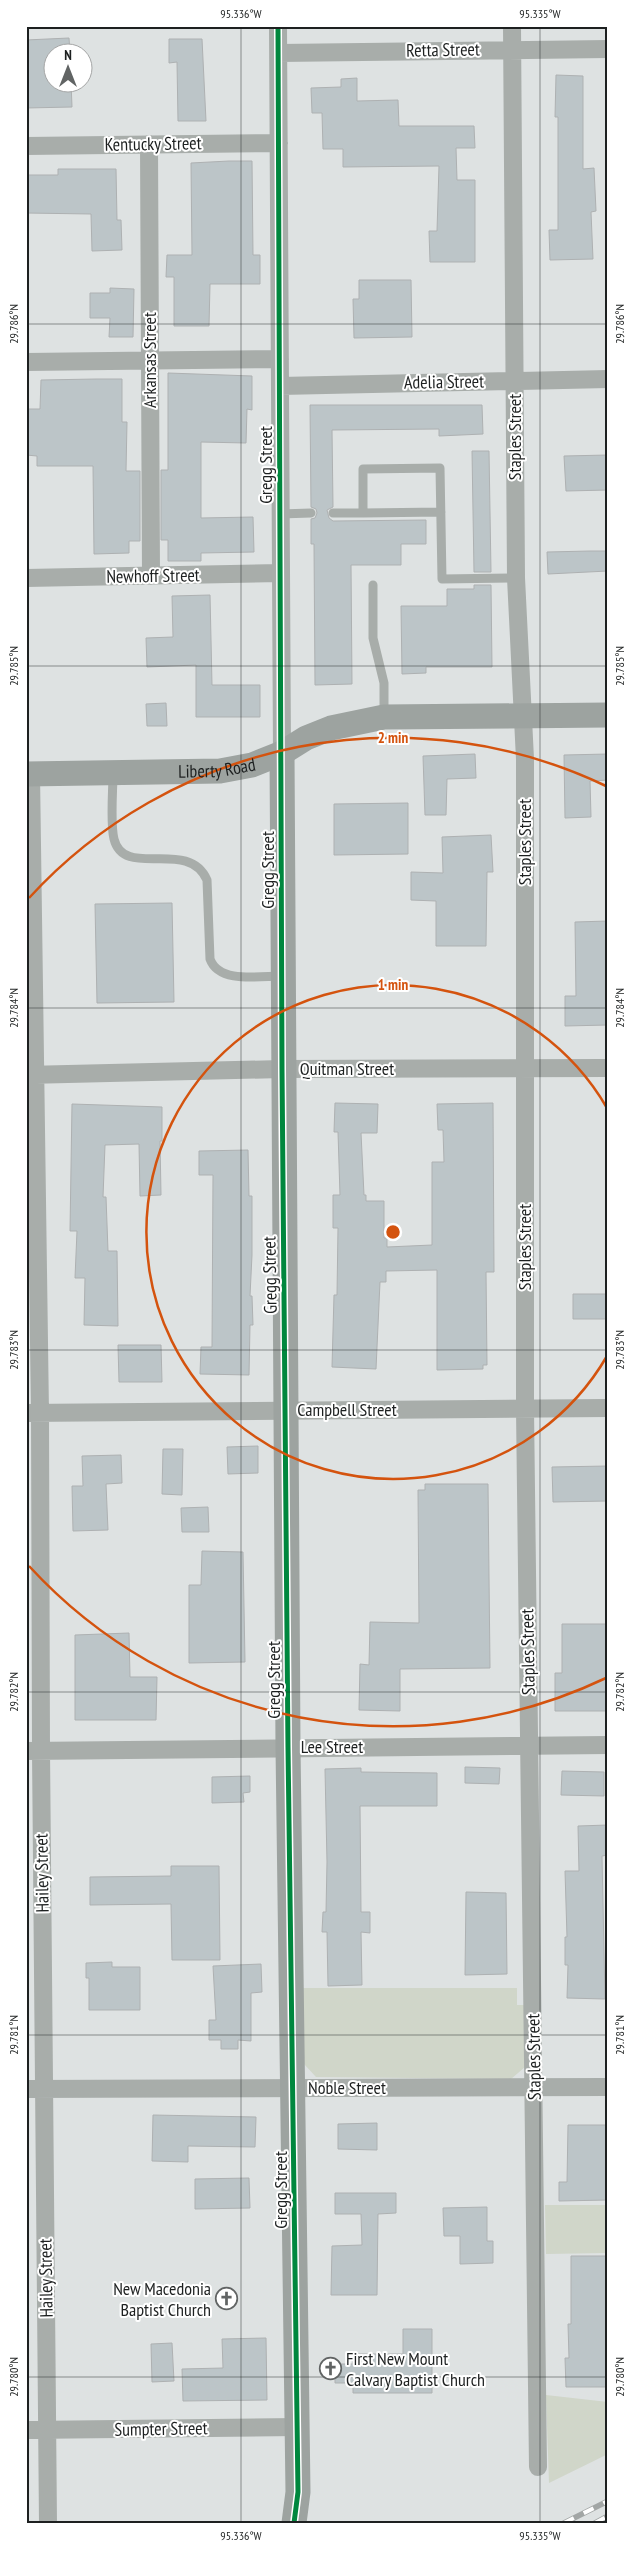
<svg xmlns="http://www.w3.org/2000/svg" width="634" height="2549" viewBox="0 0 634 2549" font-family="'PT Sans Narrow',sans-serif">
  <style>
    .green { fill: #d0d6c9 }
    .building { fill: #bcc5c8; stroke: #aeb1b2 }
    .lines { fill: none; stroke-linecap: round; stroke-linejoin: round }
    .lane { stroke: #a8adaa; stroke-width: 9 }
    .street { stroke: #a8adaa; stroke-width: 18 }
    .secondary { stroke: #9da3a0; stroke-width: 25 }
    .rail-casing { stroke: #a2a6a5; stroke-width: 5.5 }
    .rail { stroke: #fff; stroke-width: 4; stroke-dasharray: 11; stroke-linecap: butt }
    .cycleway-casing { stroke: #fff; stroke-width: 8 }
    .cycleway { stroke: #00873e; stroke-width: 5 }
    .ticks { fill: none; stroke: #1d2020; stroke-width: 1; stroke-opacity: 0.45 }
    .ring { fill: none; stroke: #d4530e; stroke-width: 2.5 }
    .labels { text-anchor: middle; stroke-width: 4; stroke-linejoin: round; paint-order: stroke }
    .street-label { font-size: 18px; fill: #1d2020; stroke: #fff }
    .poi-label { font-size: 18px; fill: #1d2020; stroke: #fff; text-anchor: end }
    .centre { fill: #d4530e; stroke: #fff; stroke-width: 2.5 }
    .ring-label { font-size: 15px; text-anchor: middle; font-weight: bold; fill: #d4530e; stroke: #fff; stroke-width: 4; stroke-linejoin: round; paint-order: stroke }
    .neatline { fill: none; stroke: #1d2020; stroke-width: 2 }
    .ticks-label { font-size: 12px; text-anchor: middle; fill: #1d2020 }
  </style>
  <rect width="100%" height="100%" fill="#dee2e2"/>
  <!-- green -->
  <path class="green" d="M 302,1988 L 517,1988 L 517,2005 L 525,2005 L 525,2067 L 511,2079 L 316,2077 L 304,2064 Z
    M 545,2205 L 608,2205 L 608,2253 L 546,2254 Z
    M 546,2395 L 608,2402 L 608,2454 L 549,2483 Z"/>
  <!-- building -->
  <path class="building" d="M 69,38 L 70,52 L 52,52 L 52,82 L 71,82 L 72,107 L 26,108 L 26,40 Z
    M 169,39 L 202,39 L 206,121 L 178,121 L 177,62 L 169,63 Z
    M 556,75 L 583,76 L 583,169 L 594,168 L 596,211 L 591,212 L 593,259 L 550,260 L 549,230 L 558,230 L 558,117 L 555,117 Z
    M 357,78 L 357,101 L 398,100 L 399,126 L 474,126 L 475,148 L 456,148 L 457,180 L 475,180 L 475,262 L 430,262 L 429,231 L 437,231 L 439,166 L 343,167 L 343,149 L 323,149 L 322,113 L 312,113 L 311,88 L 341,87 L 341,79 Z
    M 229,161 L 252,161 L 253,255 L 260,255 L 260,284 L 210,284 L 209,326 L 174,326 L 174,277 L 166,277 L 167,255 L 192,255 L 191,163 Z
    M 58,169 L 116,169 L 117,220 L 121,220 L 122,250 L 92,251 L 91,214 L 26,213 L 26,175 L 58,175 Z
    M 359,280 L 411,280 L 412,337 L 354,338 L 353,299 L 359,299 Z
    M 110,288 L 134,289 L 133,337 L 109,337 L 110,318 L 90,318 L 90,293 L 110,293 Z
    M 168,373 L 252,376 L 252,410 L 247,409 L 246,443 L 201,442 L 201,518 L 253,517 L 254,552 L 201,553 L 201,561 L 168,561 L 168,540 L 161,540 L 161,470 L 168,470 Z
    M 96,379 L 122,379 L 122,422 L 127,422 L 126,471 L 140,471 L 140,541 L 129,541 L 129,553 L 94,554 L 93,466 L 37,466 L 37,456 L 26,455 L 26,409 L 40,409 L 41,380 Z
    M 310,405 L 482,405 L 483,434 L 439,436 L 439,429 L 332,430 L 333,507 L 327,510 L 329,518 L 333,521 L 426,520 L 426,544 L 401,544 L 401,565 L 351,565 L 352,684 L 315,685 L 314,544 L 311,544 L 311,519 L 315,518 L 317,513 L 316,509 L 311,507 Z
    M 472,451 L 489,451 L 491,572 L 474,572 Z
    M 608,455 L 608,490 L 566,491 L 564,456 Z
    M 590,551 L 608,551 L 608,571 L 548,574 L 547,552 Z
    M 474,585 L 491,585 L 492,667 L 426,667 L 426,673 L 402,674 L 401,606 L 447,606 L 447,589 L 474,589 Z
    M 210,595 L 212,685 L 260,685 L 260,717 L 196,717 L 196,665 L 147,667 L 146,638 L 173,637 L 172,596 Z
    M 166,703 L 167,726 L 147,726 L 146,704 Z
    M 475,754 L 476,778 L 447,779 L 446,815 L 425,815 L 423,756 Z
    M 608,754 L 608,780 L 590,781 L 591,817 L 565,818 L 564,755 Z
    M 408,803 L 408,854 L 334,855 L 334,804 Z
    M 491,835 L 493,872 L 487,872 L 486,946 L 436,946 L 436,901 L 411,900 L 411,872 L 443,873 L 442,837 Z
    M 172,903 L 174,1002 L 97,1003 L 95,904 Z
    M 608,921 L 608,1025 L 565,1026 L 565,996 L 576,996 L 575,922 Z
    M 335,1103 L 378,1104 L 377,1133 L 361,1133 L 364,1195 L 366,1195 L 366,1201 L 384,1201 L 384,1238 L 387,1238 L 387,1247 L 432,1245 L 432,1162 L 444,1162 L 443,1130 L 438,1130 L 437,1104 L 493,1103 L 494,1272 L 486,1272 L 487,1365 L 483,1365 L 483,1369 L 437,1370 L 437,1270 L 386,1271 L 386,1282 L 380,1282 L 376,1369 L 332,1367 L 334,1295 L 337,1295 L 338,1228 L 333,1228 L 333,1195 L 340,1195 L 338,1132 L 334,1132 Z
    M 72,1104 L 162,1107 L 162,1141 L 160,1141 L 161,1195 L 140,1196 L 139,1144 L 105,1145 L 103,1197 L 106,1197 L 108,1251 L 117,1251 L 118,1326 L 84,1325 L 85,1278 L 75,1278 L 77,1231 L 70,1231 Z
    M 248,1150 L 249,1196 L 252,1196 L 252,1255 L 250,1296 L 252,1296 L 253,1325 L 250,1325 L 249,1375 L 200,1374 L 201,1347 L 212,1347 L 213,1175 L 199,1175 L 199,1151 Z
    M 573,1294 L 608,1294 L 608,1319 L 573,1319 Z
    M 118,1345 L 161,1345 L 162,1382 L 119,1382 Z
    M 258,1446 L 258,1473 L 228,1474 L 227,1447 Z
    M 163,1449 L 183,1449 L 182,1495 L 162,1494 Z
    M 121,1455 L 122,1483 L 106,1484 L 108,1530 L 73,1531 L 72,1486 L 83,1486 L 82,1456 Z
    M 608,1466 L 608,1501 L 553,1502 L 552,1467 Z
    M 425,1484 L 488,1484 L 490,1668 L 400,1669 L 400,1711 L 359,1710 L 360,1664 L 369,1665 L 370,1622 L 419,1623 L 418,1490 L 425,1490 Z
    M 208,1507 L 209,1532 L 182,1532 L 181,1508 Z
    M 202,1551 L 243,1552 L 245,1662 L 189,1663 L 189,1585 L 201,1585 Z
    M 562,1624 L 606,1624 L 608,1711 L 555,1711 L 555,1673 L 562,1673 Z
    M 129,1633 L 130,1677 L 157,1677 L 156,1720 L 75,1720 L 75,1635 Z
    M 465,1767 L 500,1768 L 499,1784 L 465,1783 Z
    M 361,1768 L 361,1772 L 437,1773 L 437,1806 L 360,1806 L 361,1912 L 370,1912 L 370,1933 L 361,1932 L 362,1985 L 328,1986 L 327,1932 L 322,1932 L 323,1912 L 326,1912 L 327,1862 L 325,1769 Z
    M 562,1771 L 604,1772 L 604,1796 L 561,1795 Z
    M 250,1776 L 250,1792 L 243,1793 L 244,1802 L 212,1803 L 212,1777 Z
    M 608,1825 L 608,1855 L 602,1856 L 605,1999 L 567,1998 L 568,1965 L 565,1965 L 565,1937 L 567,1937 L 565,1871 L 579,1871 L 578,1826 Z
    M 171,1866 L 219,1866 L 220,1960 L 172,1960 L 171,1904 L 90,1905 L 90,1877 L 171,1876 Z
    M 466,1892 L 506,1893 L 507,1974 L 465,1975 Z
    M 112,1962 L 112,1967 L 140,1967 L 140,2010 L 89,2010 L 89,1978 L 86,1978 L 86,1963 Z
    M 261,1964 L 262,1992 L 251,1993 L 251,2041 L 238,2040 L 238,2049 L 221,2049 L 221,2040 L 209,2040 L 209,2020 L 216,2020 L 213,1966 Z
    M 153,2115 L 256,2117 L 255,2147 L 188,2146 L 188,2162 L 152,2161 Z
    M 377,2123 L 377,2150 L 338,2149 L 338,2124 Z
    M 568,2125 L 608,2125 L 608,2200 L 559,2201 L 559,2182 L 567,2182 Z
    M 249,2178 L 250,2208 L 195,2209 L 195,2179 Z
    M 335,2193 L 396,2193 L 396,2213 L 378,2214 L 377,2295 L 331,2295 L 332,2246 L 362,2245 L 361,2214 L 335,2214 Z
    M 487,2207 L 487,2241 L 493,2241 L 493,2263 L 460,2264 L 460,2236 L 444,2236 L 443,2208 Z
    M 571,2256 L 608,2256 L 608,2387 L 566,2387 L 565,2358 L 569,2358 L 568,2324 L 571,2324 Z
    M 403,2329 L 432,2329 L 432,2393 L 353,2393 L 353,2383 L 335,2383 L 335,2364 L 353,2364 L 353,2354 L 403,2354 Z
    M 266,2338 L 267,2400 L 183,2401 L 182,2369 L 223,2368 L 222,2339 Z
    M 172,2343 L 174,2381 L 152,2382 L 151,2344 Z"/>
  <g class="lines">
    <!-- lane -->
    <path class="lane" d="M 333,513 L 363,513 L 363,469 L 440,468 L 442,579 L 516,578
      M 363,513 L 441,512
      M 280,514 L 311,513
      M 373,585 L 373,638 L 384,683 L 384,715
      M 113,773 C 113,791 110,823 114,839 C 124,880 188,837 207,880 L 210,959 C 219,984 260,976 282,976"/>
    <!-- street -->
    <path class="street" d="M 278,26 L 282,753
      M 512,26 L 516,578 L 525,759 L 525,1409 L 538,2467
      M 279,53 L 608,49
      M 149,144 L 151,576
      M 26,146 L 279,143
      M 26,362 L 280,359
      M 280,386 L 608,379
      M 26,578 L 280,573
      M 31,774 L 40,1413 L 41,1751 L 48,2523
      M 26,1075 L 282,1069 L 608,1068
      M 26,1413 L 608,1408
      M 26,1751 L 608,1745
      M 26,2089 L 608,2087
      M 26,2430 L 297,2427"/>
    <!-- secondary -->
    <g class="secondary">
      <path d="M 282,753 L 288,1747 L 298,2492 L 294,2523"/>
      <path id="s1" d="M 26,774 L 220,771 L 252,765 L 282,753 L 306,738 L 331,728 L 384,717 L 608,715"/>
    </g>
    <defs>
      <path id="rail" d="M 564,2523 L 608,2501
        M 595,2523 L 608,2516"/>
    </defs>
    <!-- rail casing -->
    <use href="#rail" class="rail-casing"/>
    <!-- rail -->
    <use href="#rail" class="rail"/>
    <defs>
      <path id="cycleway" d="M 278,26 L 282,1069 L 288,1747 L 298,2492 L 294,2523"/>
    </defs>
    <!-- cycleway casing -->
    <use href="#cycleway" class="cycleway-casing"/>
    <!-- cycleway -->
    <use href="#cycleway" class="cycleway"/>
  </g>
  <!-- ticks -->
  <path class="ticks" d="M 241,26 L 241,2523M 540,26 L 540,2523M 26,324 L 608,324M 26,666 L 608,666M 26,1008 L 608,1008M 26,1350 L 608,1350M 26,1692 L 608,1692M 26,2035 L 608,2035M 26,2377 L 608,2377"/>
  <!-- distance rings -->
  <g class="ring">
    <path d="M607 1356A247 247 0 1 1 607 1108"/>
    <path d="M606 1678A494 494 0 0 1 29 1566M29 898A494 494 0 0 1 606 786"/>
  </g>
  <!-- icons -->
  <defs>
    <symbol id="church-ring" viewBox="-11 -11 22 22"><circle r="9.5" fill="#fff" stroke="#616464" stroke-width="1.5"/><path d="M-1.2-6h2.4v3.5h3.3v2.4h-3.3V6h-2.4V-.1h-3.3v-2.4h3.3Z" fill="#616464"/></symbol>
  </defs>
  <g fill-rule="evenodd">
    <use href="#church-ring" x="214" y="2286" width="25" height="25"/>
    <use href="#church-ring" x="318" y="2356" width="25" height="25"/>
  </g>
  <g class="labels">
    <!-- street labels -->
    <g class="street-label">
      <text transform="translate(443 50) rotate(-1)" y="6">Retta Street</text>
      <text transform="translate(153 144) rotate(-1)" y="6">Kentucky Street</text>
      <text transform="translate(150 360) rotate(-90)" y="6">Arkansas Street</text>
      <text transform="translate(444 382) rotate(-1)" y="6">Adelia Street</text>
      <text transform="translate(515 437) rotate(-90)" y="6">Staples Street</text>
      <text transform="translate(266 465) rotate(-90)" y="6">Gregg Street</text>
      <text transform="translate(153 576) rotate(-1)" y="6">Newhoff Street</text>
      <text dy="6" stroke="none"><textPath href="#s1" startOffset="191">Liberty Road</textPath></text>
      <text transform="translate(525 842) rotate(-90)" y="6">Staples Street</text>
      <text transform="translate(268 870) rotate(-90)" y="6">Gregg Street</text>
      <text x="347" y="1075">Quitman Street</text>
      <text transform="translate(525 1247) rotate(-90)" y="6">Staples Street</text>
      <text transform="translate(270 1275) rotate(-91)" y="6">Gregg Street</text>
      <text x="347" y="1416">Campbell Street</text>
      <text transform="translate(528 1652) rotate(-91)" y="6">Staples Street</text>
      <text transform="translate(274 1680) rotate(-90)" y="6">Gregg Street</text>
      <text x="332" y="1753">Lee Street</text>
      <text transform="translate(42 1873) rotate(-91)" y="6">Hailey Street</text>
      <text transform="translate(534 2057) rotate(-91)" y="6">Staples Street</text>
      <text x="347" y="2094">Noble Street</text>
      <text transform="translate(281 2190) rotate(-90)" y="6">Gregg Street</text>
      <text transform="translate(46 2278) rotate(-91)" y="6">Hailey Street</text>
      <text transform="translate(161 2429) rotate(-1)" y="6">Sumpter Street</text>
    </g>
    <!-- poi labels -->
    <g class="poi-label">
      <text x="211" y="2295">New Macedonia<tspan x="211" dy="21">Baptist Church</tspan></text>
      <text x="346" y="2365" text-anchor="start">First New Mount<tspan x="346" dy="21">Calvary Baptist Church</tspan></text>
    </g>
  </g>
  <circle cx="393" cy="1232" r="8" class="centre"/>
  <g class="ring-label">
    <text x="393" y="743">2 min</text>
    <text x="393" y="990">1 min</text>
  </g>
  <!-- border -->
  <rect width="634" height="2549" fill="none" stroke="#ffffff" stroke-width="55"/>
  <!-- north arrow -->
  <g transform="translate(68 68)"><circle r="24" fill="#ffffff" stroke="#a5a6a6"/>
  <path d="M0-4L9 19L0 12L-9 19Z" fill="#616464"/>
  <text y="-8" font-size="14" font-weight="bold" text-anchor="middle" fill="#1d2020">N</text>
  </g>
  <rect x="28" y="28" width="578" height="2494" class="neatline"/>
  <g class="ticks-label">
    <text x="241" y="18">95.336°W</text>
    <text x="540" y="18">95.335°W</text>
    <text transform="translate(14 324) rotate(-90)" y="4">29.786°N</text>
    <text transform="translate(620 324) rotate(-90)" y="4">29.786°N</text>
    <text transform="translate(14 666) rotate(-90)" y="4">29.785°N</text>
    <text transform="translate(620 666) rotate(-90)" y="4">29.785°N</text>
    <text transform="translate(14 1008) rotate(-90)" y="4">29.784°N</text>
    <text transform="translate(620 1008) rotate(-90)" y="4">29.784°N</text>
    <text transform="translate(14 1350) rotate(-90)" y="4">29.783°N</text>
    <text transform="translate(620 1350) rotate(-90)" y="4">29.783°N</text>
    <text transform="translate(14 1692) rotate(-90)" y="4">29.782°N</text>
    <text transform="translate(620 1692) rotate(-90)" y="4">29.782°N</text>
    <text transform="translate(14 2035) rotate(-90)" y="4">29.781°N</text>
    <text transform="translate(620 2035) rotate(-90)" y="4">29.781°N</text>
    <text transform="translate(14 2377) rotate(-90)" y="4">29.780°N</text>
    <text transform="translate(620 2377) rotate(-90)" y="4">29.780°N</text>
    <text x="241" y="2540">95.336°W</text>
    <text x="540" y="2540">95.335°W</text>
  </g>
</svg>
